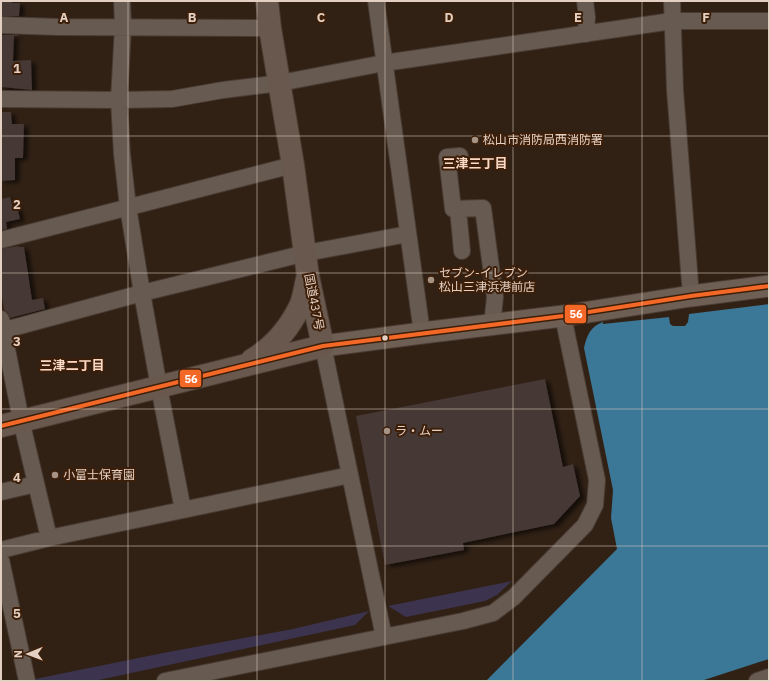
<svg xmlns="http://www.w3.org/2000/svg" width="770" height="682" viewBox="0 0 770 682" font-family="'IBM Plex Sans','Noto Sans JP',sans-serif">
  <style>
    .green { fill: #3c334e }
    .water { fill: #3b7796 }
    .building { fill: #453734; filter: url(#shadow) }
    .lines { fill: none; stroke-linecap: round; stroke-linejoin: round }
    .minor-casing { stroke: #493c33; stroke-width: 18 }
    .major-casing { stroke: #493c33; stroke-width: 23 }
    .highway-casing { stroke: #493c33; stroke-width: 24 }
    .minor { stroke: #675a51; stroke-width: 16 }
    .major { stroke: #6e5f55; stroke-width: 21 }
    .highway { stroke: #69584d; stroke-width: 22 }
    .bus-1-casing { stroke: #3d1f09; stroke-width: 7 }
    .bus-1 { stroke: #f36827; stroke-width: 4 }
    .grid { fill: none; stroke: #e4d0c3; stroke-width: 1; stroke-opacity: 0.55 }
    .poi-dot { fill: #a59386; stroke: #3d1f09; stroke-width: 1.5 }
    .bus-dot { fill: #e4d0c3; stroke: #3d1f09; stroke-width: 1.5 }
    .labels { text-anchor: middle; stroke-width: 4; stroke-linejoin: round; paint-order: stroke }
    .poi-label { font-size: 12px; fill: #e4d0c3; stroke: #3d1f09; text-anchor: start }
    .street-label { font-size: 12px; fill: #e4d0c3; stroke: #3d1f09 }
    .neighbourhood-label { font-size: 13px; font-weight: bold; fill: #fbdac5; stroke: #3d1f09 }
    .grid-label { font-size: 13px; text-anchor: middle; font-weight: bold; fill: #e4d0c3; stroke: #3d1f09; stroke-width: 4; stroke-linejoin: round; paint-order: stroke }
    .line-badge { stroke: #3d1f09; stroke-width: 1.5 }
    .badge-label { font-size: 11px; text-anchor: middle; font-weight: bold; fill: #fff }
  </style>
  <defs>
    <filter id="shadow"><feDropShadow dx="4.5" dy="2.5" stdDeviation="2" flood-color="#0009"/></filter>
  </defs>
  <rect width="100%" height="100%" fill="#312115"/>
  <!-- green -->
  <path class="green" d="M 512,581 L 497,595 L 485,601 L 406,617 L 388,606 Z
    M 369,611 L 355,625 L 94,681 L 25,681 L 163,653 L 293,629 Z"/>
  <!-- water -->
  <path class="water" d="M 769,304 L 769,659 L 701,681 L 486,681 L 617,549 L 611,518 L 613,490 L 584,348 C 587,335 590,327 603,322 L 603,324 L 669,317 L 670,324 L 673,326 L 685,326 L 688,322 L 689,314 Z"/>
  <!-- building -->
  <path class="building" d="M 1,1 L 13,1 L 12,3 L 20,3 L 19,16 L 1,16 Z
    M 1,35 L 18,35 L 18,36 L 14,36 L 13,61 L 31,60 L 32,90 L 1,87 Z
    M 1,112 L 11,112 L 12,124 L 24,124 L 23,158 L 15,158 L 15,180 L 1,181 L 1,147 L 2,147 Z
    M 10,197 L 13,207 L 17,206 L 20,219 L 6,222 L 7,229 L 1,230 L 1,199 Z
    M 19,246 L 19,247 L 24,247 L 32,300 L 43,298 L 45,309 L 10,318 L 8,313 L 4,310 L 1,289 L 1,249 Z
    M 545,379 L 563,467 L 573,464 L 580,496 L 554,524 L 463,543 L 464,550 L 385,565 L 356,416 Z"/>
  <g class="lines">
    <defs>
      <path id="minor" d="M 122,1 L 123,26 L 119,100 L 122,154 L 128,207 L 142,293 L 159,387 L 183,510
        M 376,1 L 422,333
        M 585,1 L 587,17 L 586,34
        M 672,1 L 675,90 L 691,296
        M 1,25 L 58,27 L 270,28
        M 1,99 L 119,100 L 172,99 L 223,90 L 280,83 L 384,63 L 672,21 L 769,21
        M 460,156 L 447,157 L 453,209 L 483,208 L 495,297 L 492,325
        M 458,209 L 462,251
        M 1,240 L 293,165
        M 1,319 L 21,420 L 49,538
        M 1,331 L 142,293 L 306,253 L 408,234
        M 323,346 L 384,637
        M 1,492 L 36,484
        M 1,550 L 49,538 L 350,475
        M 1,560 L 27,681
        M 165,681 L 463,621 L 493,613 L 514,597 L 585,525 L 595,505 L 597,480 L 563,316
        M 757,681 L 769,677"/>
      <path id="major" d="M 323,346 L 422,333 L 563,316 L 691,296 L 769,286"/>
      <path id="highway" d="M 252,360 C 275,346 290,328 301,304 C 304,296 305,287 307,279
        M 1,426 L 323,346 L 308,276 L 293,165 L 270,28 L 267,1"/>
    </defs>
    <!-- minor casing -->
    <use href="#minor" class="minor-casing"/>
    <!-- major casing -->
    <use href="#major" class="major-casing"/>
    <!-- highway casing -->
    <use href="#highway" class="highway-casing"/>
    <!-- minor -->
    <use href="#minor" class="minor"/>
    <!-- major -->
    <use href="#major" class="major"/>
    <!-- highway -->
    <use href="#highway" class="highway"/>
    <defs>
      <path id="bus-1" d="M 1,426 L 323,346 L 563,316 L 691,296 L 769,286"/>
    </defs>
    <!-- bus-1 casing -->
    <use href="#bus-1" class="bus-1-casing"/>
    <!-- bus-1 -->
    <use href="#bus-1" class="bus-1"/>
  </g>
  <!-- grid -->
  <path class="grid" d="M 128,1 L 128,681M 257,1 L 257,681M 385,1 L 385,681M 513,1 L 513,681M 642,1 L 642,681M 1,136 L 769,136M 1,273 L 769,273M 1,409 L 769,409M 1,546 L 769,546"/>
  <!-- markers -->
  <g class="poi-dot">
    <circle cx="475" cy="140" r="4"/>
    <circle cx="431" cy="280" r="4"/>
    <circle cx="387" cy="431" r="4"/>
    <circle cx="55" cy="475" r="4"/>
  </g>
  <circle class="bus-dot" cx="385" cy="338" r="3.5"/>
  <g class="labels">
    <!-- poi labels -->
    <g class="poi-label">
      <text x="483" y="144">松山市消防局西消防署</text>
      <text x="439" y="277">セブン-イレブン<tspan x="439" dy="14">松山三津浜港前店</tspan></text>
      <text x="395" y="435">ラ・ムー</text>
      <text x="63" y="479">小富士保育園</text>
    </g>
    <!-- street labels -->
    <g class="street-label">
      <text transform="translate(314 302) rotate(79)" y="4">国道437号</text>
    </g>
    <!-- neighbourhood labels -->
    <g class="neighbourhood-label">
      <text x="475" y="168">三津三丁目</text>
      <text x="72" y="370">三津二丁目</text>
    </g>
  </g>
  <g class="grid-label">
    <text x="64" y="22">A</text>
    <text x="192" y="22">B</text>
    <text x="321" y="22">C</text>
    <text x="449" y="22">D</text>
    <text x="578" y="22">E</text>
    <text x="706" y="22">F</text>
    <text x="17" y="73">1</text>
    <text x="17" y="209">2</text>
    <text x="17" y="346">3</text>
    <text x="17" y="482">4</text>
    <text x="17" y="618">5</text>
  </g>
  <g class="line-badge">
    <rect x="564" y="304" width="23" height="20" rx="4" fill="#f36827"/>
    <rect x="179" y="369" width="23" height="19" rx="4" fill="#f36827"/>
  </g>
  <g class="badge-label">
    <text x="576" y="318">56</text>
    <text x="191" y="383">56</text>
  </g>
  <!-- border -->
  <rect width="770" height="682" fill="none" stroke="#e4d0c3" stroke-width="4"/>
  <!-- north arrow -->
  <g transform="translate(28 654) rotate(269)" stroke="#3d1f09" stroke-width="3" paint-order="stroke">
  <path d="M0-3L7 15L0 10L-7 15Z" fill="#e4d0c3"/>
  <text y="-6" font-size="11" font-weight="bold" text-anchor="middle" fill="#e4d0c3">N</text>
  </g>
</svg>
